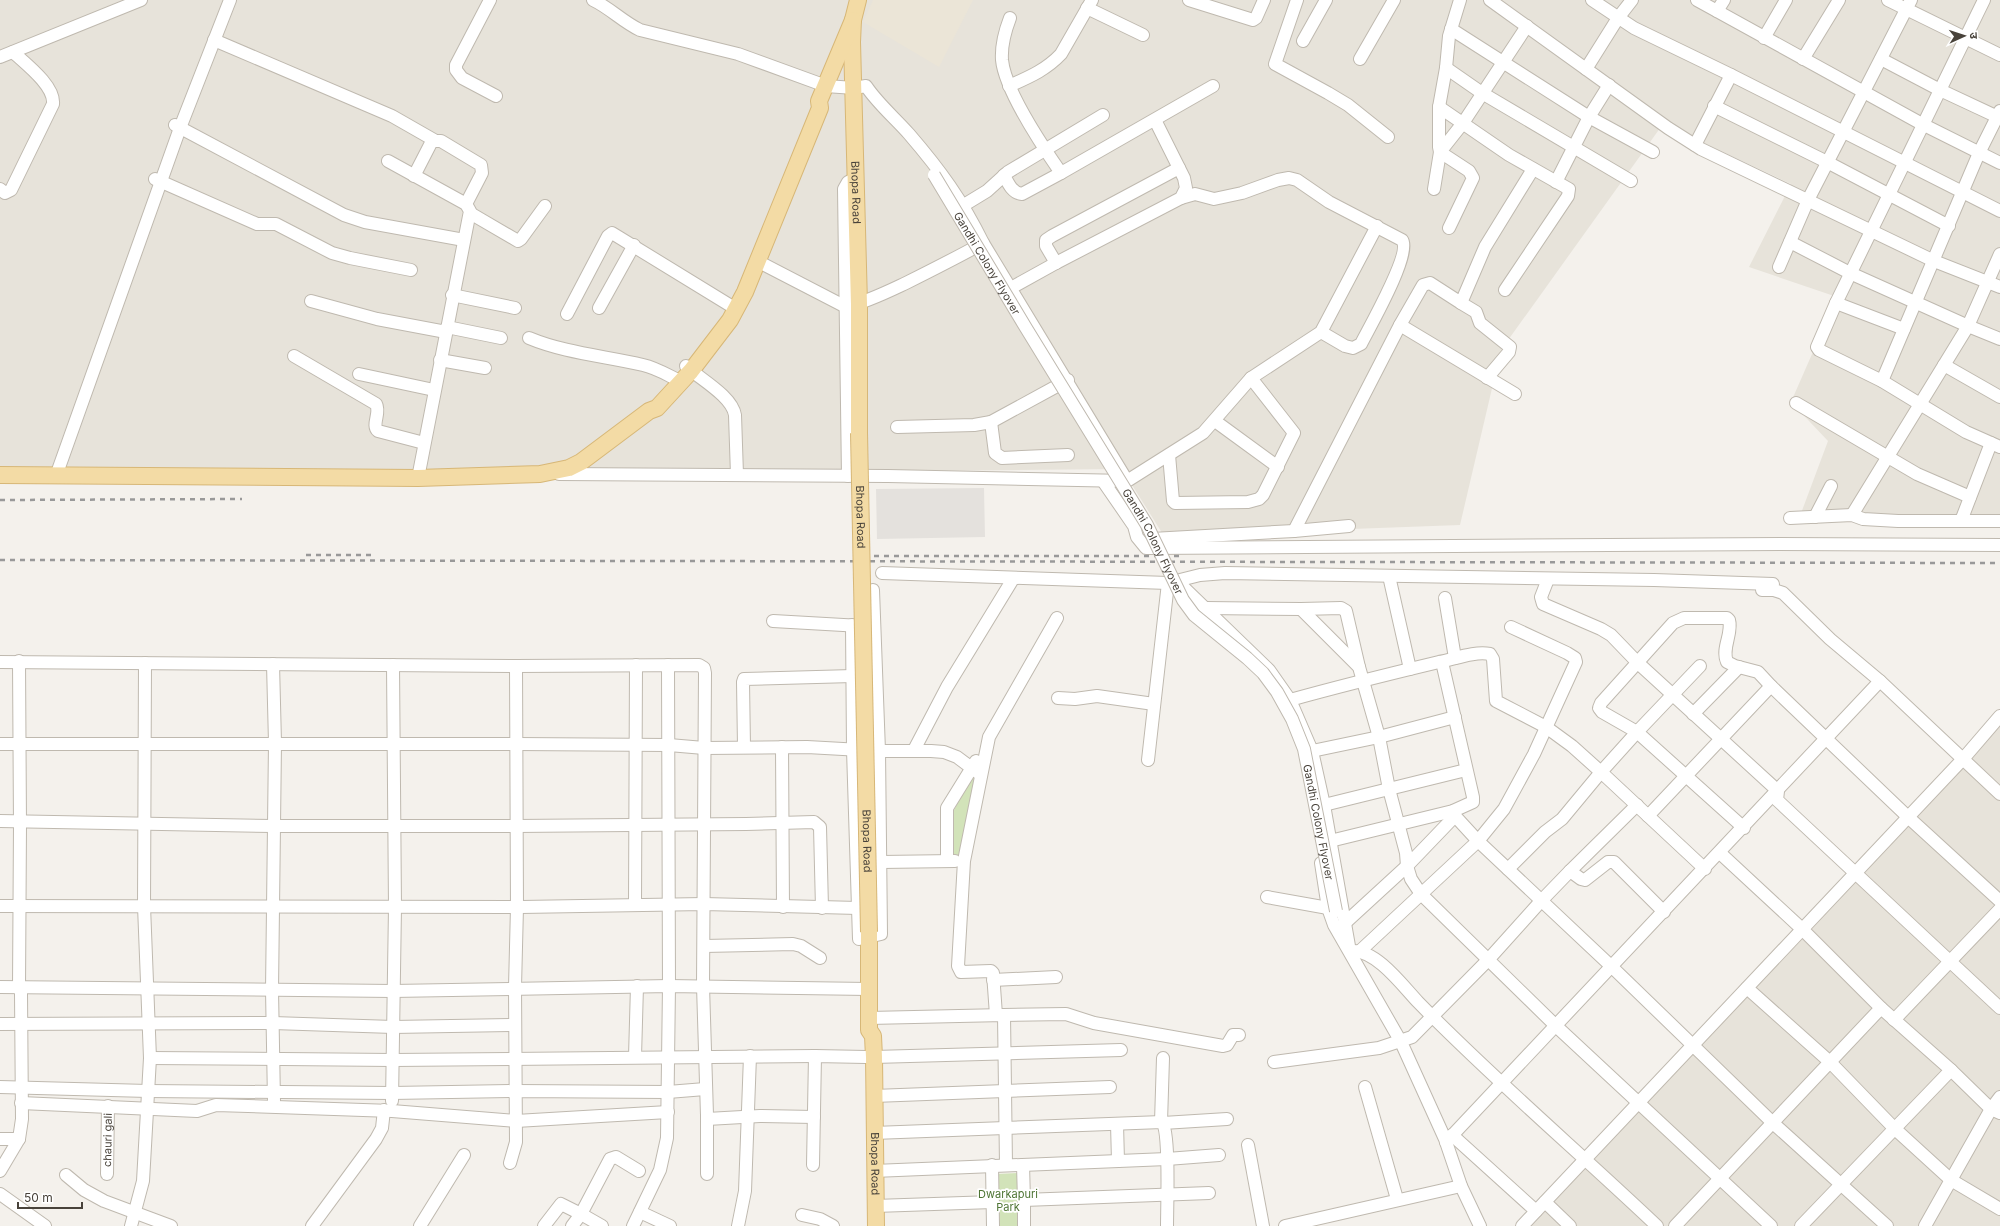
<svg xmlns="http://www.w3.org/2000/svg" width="2000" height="1226" viewBox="0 0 2000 1226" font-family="Inter,'Noto Sans Devanagari',sans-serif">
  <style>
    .residential { fill: #e7e3da }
    .industrial { fill: #e4e1dd }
    .education { fill: #ebe5d7 }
    .green { fill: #d2e3b9 }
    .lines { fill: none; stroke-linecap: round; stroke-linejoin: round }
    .minor-casing { stroke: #bfb9af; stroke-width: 14 }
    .major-casing { stroke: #d7b777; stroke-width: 18 }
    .minor { stroke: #fff; stroke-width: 12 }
    .major { stroke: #f3dba5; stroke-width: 16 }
    .rail { stroke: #999; stroke-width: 2.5; stroke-dasharray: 5 5; stroke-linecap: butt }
    .minor-bridge-casing { stroke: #bfb9af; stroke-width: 14; stroke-linecap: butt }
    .major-bridge-casing { stroke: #d7b777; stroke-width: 18; stroke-linecap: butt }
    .minor-bridge { stroke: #fff; stroke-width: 12 }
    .major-bridge { stroke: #f3dba5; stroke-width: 16 }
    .labels { text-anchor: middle; stroke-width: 3.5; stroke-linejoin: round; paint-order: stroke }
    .street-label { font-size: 11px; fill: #48423a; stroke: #fff }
    .park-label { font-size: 11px; fill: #4d7433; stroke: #fff }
  </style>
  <rect width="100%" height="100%" fill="#f4f1ec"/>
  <!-- residential -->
  <path class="residential" d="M 0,0 L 2000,0 L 2000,518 L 1800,516 L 1828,441 L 1791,402 L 1837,297 L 1749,267 L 1791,184 L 1663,124 L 1501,350 L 1460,525 L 1164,536 L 1122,469 L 501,475 L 0,476 Z
    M 2000,720 L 2000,1226 L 1524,1226 Z"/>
  <!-- industrial -->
  <path class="industrial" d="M 984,488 L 985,537 L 877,539 L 876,489 Z"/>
  <!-- education -->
  <path class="education" d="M 873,0 L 973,0 L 939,67 L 863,22 Z"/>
  <!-- green -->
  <path class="green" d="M 971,777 L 977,779 L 963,856 L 951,855 L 951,816 Z
    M 1019,1173 L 1020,1226 L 997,1226 L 997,1174 Z"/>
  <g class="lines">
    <defs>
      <g id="minor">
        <path d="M 490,0 L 456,65 L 456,70 L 462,78 L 496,96"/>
        <path d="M 593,0 C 610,8 623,22 640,30 L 738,54 L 826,86 L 854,88 L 866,86 C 878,104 895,118 909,134 C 940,170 962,200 983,243 L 1126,479"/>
        <path d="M 1189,0 L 1253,20 L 1256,18 L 1264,0"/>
        <path d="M 1297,0 L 1275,64 L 1328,93 L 1348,105 L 1388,137"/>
        <path d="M 1490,0 L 1668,128 L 1701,149 L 1934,261 L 2000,287"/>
        <path d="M 1592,0 L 1634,28 L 1731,75 L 2000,211"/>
        <path d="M 1697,0 L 1922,124 L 2000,163"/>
        <path d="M 1888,0 L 2000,55"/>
        <path d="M 1984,0 L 1836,303 L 1817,347 L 1819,350 L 1882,381 L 1966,432 L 2000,447"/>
        <path d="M 1087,8 L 1143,35"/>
        <path d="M 1717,11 L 1724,0"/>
        <path d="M 1010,18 C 1005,31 1001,45 1002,60 C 1005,91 1043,147 1061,173"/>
        <path d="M 1451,29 L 1589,117 L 1653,152"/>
        <path d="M 1764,38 L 1786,0"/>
        <path d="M 214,40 L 392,116 L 434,140"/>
        <path d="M 1303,41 L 1326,0"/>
        <path d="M 0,57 L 141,0"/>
        <path d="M 1360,59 L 1394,0"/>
        <path d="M 1803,59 L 1839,0"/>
        <path d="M 1881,59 L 1940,90 L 2000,118"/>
        <path d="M 1446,68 L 1482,93 L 1631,181"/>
        <path d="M 1586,69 L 1618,18 L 1632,0"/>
        <path d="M 1009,86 C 1029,77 1046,70 1061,54 L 1092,0"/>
        <path d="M 1714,106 L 1827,162 L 1949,226"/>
        <path d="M 1439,107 L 1509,155 L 1569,189 L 1568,196 L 1505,290"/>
        <path d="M 175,125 L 344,215 L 365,222 L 464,240"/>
        <path d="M 1695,145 L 1731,75"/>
        <path d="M 388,161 L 466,204 L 470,211 L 418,478"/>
        <path d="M 1004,175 C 1008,183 1012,193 1022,194 L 1061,173 L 1213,86"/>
        <path d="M 414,176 L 432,141 L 441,141 L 481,165 L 482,173 L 466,204"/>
        <path d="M 155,179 L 257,224 L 276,224 L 332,253 L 350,258 L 411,270"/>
        <path d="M 1556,182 L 1589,117 L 1609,85"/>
        <path d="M 0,189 L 5,193 L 11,190 L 53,104 C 55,86 26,64 13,52"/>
        <path d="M 1434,189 L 1440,152 L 1463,123 L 1527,26"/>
        <path d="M 1181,198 L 1195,194 L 1214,199 L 1242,193 L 1278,180 L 1289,178 L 1297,180 L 1329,202 L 1402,240 C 1412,253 1369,328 1361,344 L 1353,348 L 1345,346 L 1321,332"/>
        <path d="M 964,205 L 987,191 L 1008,172 L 1103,115"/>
        <path d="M 470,213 L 518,241 L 521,239 L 545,206"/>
        <path d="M 1449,228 L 1473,178 L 1469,171 L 1440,152 L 1439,147 L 1439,107 L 1446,68 L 1449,36 L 1460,0"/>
        <path d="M 1790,242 L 1850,273 L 1968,326 L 2000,339"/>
        <path d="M 759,262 L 846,307 C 867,302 887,292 906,283 C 932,270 958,257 983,243"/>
        <path d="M 1056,263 L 1046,246 L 1046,240 L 1052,236 L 1179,168"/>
        <path d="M 1779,267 L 1808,200 L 1911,0"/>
        <path d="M 1011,288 L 1056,263 L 1181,198 L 1186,188 L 1184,178 L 1155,120"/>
        <path d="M 452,295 L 515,308"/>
        <path d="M 311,301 L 377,319 L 446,332"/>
        <path d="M 1461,303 L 1476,312 L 1480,323 L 1510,347 L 1509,352 L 1487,378"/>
        <path d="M 1836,303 L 1904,329"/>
        <path d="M 599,308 L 634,245"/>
        <path d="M 567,314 L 608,236 L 612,233 L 736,309"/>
        <path d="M 1400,325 L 1515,394"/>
        <path d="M 447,327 L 501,338"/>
        <path d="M 529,338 C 565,353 605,356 643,365 C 657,368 669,376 682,382"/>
        <path d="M 294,356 L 376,404 C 381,413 371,425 378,431 L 424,443"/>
        <path d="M 440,360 L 485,368"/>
        <path d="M 1944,365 L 2000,397"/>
        <path d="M 686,366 C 700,379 732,396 735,415 L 737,475"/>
        <path d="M 359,374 L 434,390"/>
        <path d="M 1882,381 L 1979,153 L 2000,111"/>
        <path d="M 1796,403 L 1917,474 L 1970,497"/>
        <path d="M 1215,421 L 1278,467"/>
        <path d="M 991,422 L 995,453 L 1002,458 L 1068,455"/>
        <path d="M 897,427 L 974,425 L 991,422 L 1068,380"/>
        <path d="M 1169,455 L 1173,501 L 1175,503 L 1248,502 L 1259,499 L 1263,495 L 1294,433 L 1251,378"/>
        <path d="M 559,474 L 888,476 L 1127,481 L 1203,433 L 1251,378 L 1321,332 L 1377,226"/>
        <path d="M 56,476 L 180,128 L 230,0"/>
        <path d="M 848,476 L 844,189 L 848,182 L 856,178"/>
        <path d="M 1103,481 L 1134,526 L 1137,537 L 1146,548 L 1780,544 L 2000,545"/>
        <path d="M 1852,515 L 1968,326 L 2000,254"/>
        <path d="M 1815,517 L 1831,486"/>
        <path d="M 1790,518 L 1852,515 L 1863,519 L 1898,521 L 2000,521"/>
        <path d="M 1961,521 L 1991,443"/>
        <path d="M 1294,531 L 1400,325 L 1423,285 L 1430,283 L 1461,303 L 1485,247 L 1533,169"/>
        <path d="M 1152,539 L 1294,531 L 1349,526"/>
        <path d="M 882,573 L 1168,583 L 1200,575 L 1225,573 L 1654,580 L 1773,584"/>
        <path d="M 1389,576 L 1410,669"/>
        <path d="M 1548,579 L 1541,597 L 1543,604 L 1601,629 L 1611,635 L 1638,663 L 1778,791 L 1777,800 L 2000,1008"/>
        <path d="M 1178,582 L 1269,670 L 1290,700 L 1312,751 L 1324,805 L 1349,946"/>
        <path d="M 1762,590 L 1774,590 L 1783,593 L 1830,639 L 1880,681"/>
        <path d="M 1445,598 L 1455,658"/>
        <path d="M 1206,608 L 1301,609 L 1359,667 L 1379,737 L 1389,789 L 1406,853 L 1407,866 L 1411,879 L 1421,894 L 1556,1026 L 1771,1226"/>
        <path d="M 1301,609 L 1341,608 L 1346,611 L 1359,667"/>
        <path d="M 773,621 L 861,626"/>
        <path d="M 852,625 L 853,750 L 859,939 L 881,934 L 879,751 L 873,590"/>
        <path d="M 0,662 L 516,666 L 699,665 L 704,668 L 705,673 L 703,986 L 707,1115 L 707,1174"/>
        <path d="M 273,664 L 275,743 L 272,990 L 274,1101"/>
        <path d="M 1700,666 L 1637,732 L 1602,712 L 1599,708 L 1601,703 L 1673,623 L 1684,618 L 1727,618 L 1729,620 C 1733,634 1721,648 1727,662 L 1735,666 L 1758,672 L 1771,686"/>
        <path d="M 1058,698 L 1075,699 L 1097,696 L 1154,704"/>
        <path d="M 1290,700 C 1340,686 1389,674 1439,662 C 1455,659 1474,651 1490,654 L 1493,659 L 1496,701 L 1546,727 L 1572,746 L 1601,772 L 1562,819 L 1545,832 L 1508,869"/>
        <path d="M 1693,714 L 1739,667"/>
        <path d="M 0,744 L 517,744 L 669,745 L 704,748 L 807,747 L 879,751 L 931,751 L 944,752 L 957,757 L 981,775"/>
        <path d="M 744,747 L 743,682 L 744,679 L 853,676"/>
        <path d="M 782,747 L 783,907"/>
        <path d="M 914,750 L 947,687 L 1013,579 L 1016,578"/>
        <path d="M 1312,751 L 1379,737 L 1455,717"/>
        <path d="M 1148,760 L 1168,583"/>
        <path d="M 1324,805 L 1466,770"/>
        <path d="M 1455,816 L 1478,841 L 1504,809 L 1534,754 L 1576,662 L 1575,658 L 1567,653 L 1511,627"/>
        <path d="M 1648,816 L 1771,686 L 1908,817 L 2000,901"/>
        <path d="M 0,821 L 273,826 L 516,826 L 746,824 L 814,822 L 820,827 L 822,908"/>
        <path d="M 1330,841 L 1453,811 L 1473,802 L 1473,797 L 1442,662"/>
        <path d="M 1720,853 L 1802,929 L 1881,1008"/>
        <path d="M 947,861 L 947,808 L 976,761"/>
        <path d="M 881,862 L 955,861"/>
        <path d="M 1321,863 L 1328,908 L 1334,925 L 1401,1042 L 1445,1139 L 1461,1186 L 1480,1226"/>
        <path d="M 1705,869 L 1601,772 L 1637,732 L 1744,828"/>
        <path d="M 1570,871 L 1637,805"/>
        <path d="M 1267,897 L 1328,908"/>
        <path d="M 635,905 L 636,665"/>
        <path d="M 0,906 L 521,907 L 704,904 L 858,908"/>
        <path d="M 1346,922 L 1407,866 L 1455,816 L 1453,811"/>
        <path d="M 704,946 L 793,944 L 801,946 L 820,958"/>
        <path d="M 1353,951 C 1377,951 1402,985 1418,1002 C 1494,1080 1578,1151 1657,1226"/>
        <path d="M 1360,951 L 1478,841 L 1612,967 L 1773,1123 L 1887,1226"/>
        <path d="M 993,980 L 1056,977"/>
        <path d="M 0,987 L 393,991 L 669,986 L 869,989"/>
        <path d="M 1747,988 L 1830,1062 L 1894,1128 L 1951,1180 L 2000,1209"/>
        <path d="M 996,1015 L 993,973 L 991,971 L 961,972 L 958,966 L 964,861 L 989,737 L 1057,618"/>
        <path d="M 1004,1015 L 1066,1014 L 1094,1023 L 1223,1046 L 1227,1045 L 1233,1035 L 1239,1035"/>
        <path d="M 869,1018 L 1004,1015 L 1006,1165"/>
        <path d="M 1894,1020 L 2000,909"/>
        <path d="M 0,1024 L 273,1023 L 393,1027 L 515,1025"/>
        <path d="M 635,1057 L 637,986"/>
        <path d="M 874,1057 L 1121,1050"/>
        <path d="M 150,1058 L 393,1060 L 815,1056"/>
        <path d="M 1274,1062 L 1379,1048 L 1412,1037 L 1488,960 L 1541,901 L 1570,871 L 1581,879 L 1585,880 L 1608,862 L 1614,862 L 1664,912"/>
        <path d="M 1951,1070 L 1991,1109 L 2000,1113"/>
        <path d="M 0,1087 L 148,1091 L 392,1093 L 516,1091 L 668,1092 L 705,1089"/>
        <path d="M 1365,1087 L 1397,1199"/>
        <path d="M 874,1096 L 1110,1087"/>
        <path d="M 392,1101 L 395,907 L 393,665"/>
        <path d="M 21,1103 L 197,1111 L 216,1105 L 392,1111 L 516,1121 L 668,1112"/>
        <path d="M 707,1119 L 760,1116 L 814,1117"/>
        <path d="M 1161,1122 L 1163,1058"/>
        <path d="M 1163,1123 L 1227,1119"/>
        <path d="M 1117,1124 L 1118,1161"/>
        <path d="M 874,1133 L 1162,1122 C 1170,1132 1167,1209 1167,1226"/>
        <path d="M 1452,1135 L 1536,1211"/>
        <path d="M 0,1139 L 19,1139"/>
        <path d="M 1446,1142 L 1880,681 L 2000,794"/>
        <path d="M 1248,1145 L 1263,1226"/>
        <path d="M 510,1163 L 516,1142 L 515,987 L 517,907 L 516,666"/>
        <path d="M 813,1165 L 815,1056 L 866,1057"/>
        <path d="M 992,1165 L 993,1226"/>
        <path d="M 1023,1165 L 1024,1200 L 1209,1193"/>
        <path d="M 0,1171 L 19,1139 L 22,1119 L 21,993 L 19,987 L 20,825 L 19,661"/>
        <path d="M 874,1171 L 1167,1159 L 1219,1155"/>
        <path id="s1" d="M 107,1174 L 108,1106"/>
        <path d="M 66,1175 L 84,1190 L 104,1201 L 171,1226"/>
        <path d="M 0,1194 L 45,1226"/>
        <path d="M 1024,1200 L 1024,1226"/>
        <path d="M 1545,1202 L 1570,1226"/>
        <path d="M 875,1206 L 993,1202"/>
        <path d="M 640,1212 L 670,1226"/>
        <path d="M 802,1215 L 820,1219 L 833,1226"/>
        <path d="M 131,1226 L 143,1181 L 150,1058 L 144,906 L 145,663"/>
        <path d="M 312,1226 L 376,1139 L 382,1128 L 384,1110"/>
        <path d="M 420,1226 L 464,1155"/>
        <path d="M 544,1226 L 561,1204 L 581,1214 L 572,1226"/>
        <path d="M 602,1226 L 581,1214 L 610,1159 L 616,1157 L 639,1171"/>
        <path d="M 633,1226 L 660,1170 L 667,1138 L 669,986 L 668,665"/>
        <path d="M 738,1226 L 745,1191 L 750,1056"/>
        <path d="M 1285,1226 L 1461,1186"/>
        <path d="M 1522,1226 L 1963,759 L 2000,716"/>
        <path d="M 1675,1226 L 1881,1008 L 1951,1070 L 1801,1226"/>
        <path d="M 1925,1226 L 1991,1109 L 2000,1097"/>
      </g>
      <g id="major">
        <path id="s2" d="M 858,0 L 853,20 L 852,42 L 859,304 L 859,433"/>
        <path d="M 0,475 L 418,478 L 540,474 L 569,468 L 581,462 L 649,411 L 657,408 L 691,371 L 730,320 L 745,292 L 820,108 L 819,101 L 853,20"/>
        <path id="s3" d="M 869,932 L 869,1030 L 873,1036 L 874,1057 L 876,1226"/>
      </g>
    </defs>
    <!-- minor casing -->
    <use href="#minor" class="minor-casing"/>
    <!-- major casing -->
    <use href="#major" class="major-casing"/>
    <!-- minor -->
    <use href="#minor" class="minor"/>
    <!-- major -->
    <use href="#major" class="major"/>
    <!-- rail -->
    <path class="rail" d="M 0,500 L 242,499
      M 306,555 L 374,555
      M 874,556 L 1180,556
      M 0,560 L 2000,563"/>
    <defs>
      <g id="minor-bridge">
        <path id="s4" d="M 934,175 L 1026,328 L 1147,525 L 1183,600 L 1194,615 L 1247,658 L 1263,673 L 1277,692 L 1292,719 L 1304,749 L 1336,911"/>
      </g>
      <g id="major-bridge">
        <path id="s5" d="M 859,433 L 869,932"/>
      </g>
    </defs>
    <!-- minor-bridge casing -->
    <use href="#minor-bridge" class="minor-bridge-casing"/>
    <!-- major-bridge casing -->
    <use href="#major-bridge" class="major-bridge-casing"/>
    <!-- minor-bridge -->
    <use href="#minor-bridge" class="minor-bridge"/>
    <!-- major-bridge -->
    <use href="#major-bridge" class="major-bridge"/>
  </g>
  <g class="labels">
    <!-- street labels -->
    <g class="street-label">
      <text dy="4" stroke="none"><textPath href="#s2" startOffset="193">Bhopa Road</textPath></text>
      <text dy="4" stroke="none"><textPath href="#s4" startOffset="103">Gandhi Colony Flyover</textPath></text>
      <text dy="4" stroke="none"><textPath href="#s5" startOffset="84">Bhopa Road</textPath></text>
      <text dy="4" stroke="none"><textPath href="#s4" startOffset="427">Gandhi Colony Flyover</textPath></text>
      <text dy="4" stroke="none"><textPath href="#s4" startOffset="763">Gandhi Colony Flyover</textPath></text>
      <text dy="4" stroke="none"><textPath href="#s5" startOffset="408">Bhopa Road</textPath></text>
      <text dy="4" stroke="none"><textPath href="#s1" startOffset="34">chauri gali</textPath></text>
      <text dy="4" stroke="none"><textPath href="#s3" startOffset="233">Bhopa Road</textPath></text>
    </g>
    <!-- park labels -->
    <g class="park-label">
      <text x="1008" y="1198">Dwarkapuri<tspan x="1008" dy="13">Park</tspan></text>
    </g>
  </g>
  <!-- north arrow -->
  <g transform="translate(1964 36) rotate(87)" stroke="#ffffff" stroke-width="3" paint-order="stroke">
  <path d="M0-3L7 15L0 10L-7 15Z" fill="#48423a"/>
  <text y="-6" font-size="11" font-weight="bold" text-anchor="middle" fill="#48423a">उ</text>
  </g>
  <!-- scale -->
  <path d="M18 1202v6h64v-6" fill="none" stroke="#48423a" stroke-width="2"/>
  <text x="24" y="1202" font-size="12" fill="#48423a" stroke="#ffffff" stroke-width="3" paint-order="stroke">50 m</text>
</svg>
